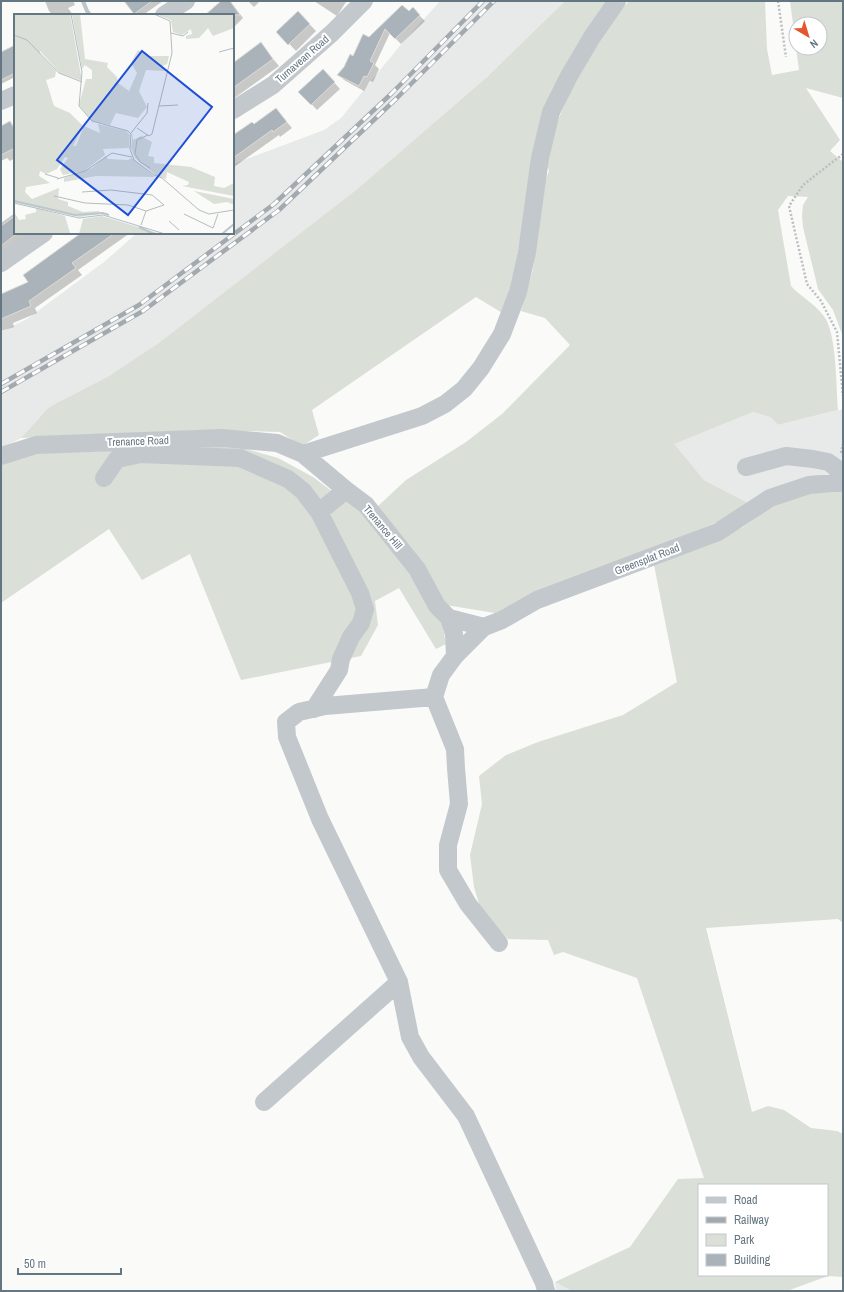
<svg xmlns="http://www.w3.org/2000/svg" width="844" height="1292" viewBox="0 0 844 1292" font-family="'Archivo Narrow',sans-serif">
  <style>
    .built { fill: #e8e9e9 }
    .green { fill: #dadfd7; fill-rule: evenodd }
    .shadow { fill: #0003 }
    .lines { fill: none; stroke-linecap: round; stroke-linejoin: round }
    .stream { stroke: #bbc7cb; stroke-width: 4 }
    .building { fill: #aab3b9; stroke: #dcdcda }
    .path { stroke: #bbbfc2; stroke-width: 2.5; stroke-dasharray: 2 2; stroke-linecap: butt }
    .minor { stroke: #c3c8cc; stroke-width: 18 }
    .rail-casing { stroke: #a2aab0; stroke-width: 4.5 }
    .rail { stroke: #fff; stroke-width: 3; stroke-dasharray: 9; stroke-linecap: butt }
    .labels { text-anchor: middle; stroke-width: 4; stroke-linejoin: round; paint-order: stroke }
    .street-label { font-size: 11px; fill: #657683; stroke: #fff }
    .inset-river { fill: none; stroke: #bbc7cb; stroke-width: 2 }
    .inset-road { fill: none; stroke: #b5bdc2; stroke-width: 1 }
    .view { fill: #1d4ed8; fill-opacity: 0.15; stroke: #1d4ed8; stroke-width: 2 }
    .inset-edge { fill: none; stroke: #657683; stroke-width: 2 }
  </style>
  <rect width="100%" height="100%" fill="#fafaf8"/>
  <!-- built -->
  <path class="built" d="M 440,1 L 565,1 L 487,77 L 356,190 L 160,343 L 109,376 L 49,407 L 21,438 L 1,449 L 1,332 L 27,319 L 104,262 L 137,233 L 233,233 L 233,164 L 324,130 L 341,118 L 398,48 Z
    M 843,409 L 843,477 L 748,503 L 704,480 L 673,444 L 753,412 L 770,417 L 778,425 Z
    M 555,1282 L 572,1291 L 556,1291 Z"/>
  <!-- green -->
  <path class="green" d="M 565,1 L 612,1 L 583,40 L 522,233 L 504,314 L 476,297 L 312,410 L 319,435 L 302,446 L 280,432 L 204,430 L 21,438 L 49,407 L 109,376 L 159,343 L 356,190 L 487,77 Z
    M 629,1 L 765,1 L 767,49 L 772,75 L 799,70 L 796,48 L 820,48 L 820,24 L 796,24 L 796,46 L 790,1 L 843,1 L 843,98 L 806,88 L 840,140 L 830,151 L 843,162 L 843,341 L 842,334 L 833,310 L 818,289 L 803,227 L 802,216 L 803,205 L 808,197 L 788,196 L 778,210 L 791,286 C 801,297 814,303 823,315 C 837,331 836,387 838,410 L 778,425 L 770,417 L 753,412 L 674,444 L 704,480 L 748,503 L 728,518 L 581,576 L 501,614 L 446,605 L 413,550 L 377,507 L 406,480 L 466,442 L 502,414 L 570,345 L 545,318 L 521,311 L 533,269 L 542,188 L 549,171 L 546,161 L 556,125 L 578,73 L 617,15 Z
    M 200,445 L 246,449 L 278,458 L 313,477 L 333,492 L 367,515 L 401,561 L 442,623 L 446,644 L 436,649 L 399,588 L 375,601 L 378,625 L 361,656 L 241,680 L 190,554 L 142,580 L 109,529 L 1,603 L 1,464 L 44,450 Z
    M 843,488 L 843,923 L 838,919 L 706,928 L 752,1112 L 768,1106 L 784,1110 L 811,1128 L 837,1131 L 843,1134 L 843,1277 L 828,1276 L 787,1291 L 572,1291 L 555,1282 L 630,1247 L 678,1179 L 704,1178 L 637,978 L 563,952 L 554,955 L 548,940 L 508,939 L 481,910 L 474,887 L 470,855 L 482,804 L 479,776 L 506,755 L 538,742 L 623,715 L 677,682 L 654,565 L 743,527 L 775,504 L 810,492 ZM 699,1185 L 827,1185 L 827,1275 L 699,1275 Z"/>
  <!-- shadow -->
  <path class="shadow" d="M 45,1 L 73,1 L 75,5 L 68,8 L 73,15 L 52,14 L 49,11 Z
    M 127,1 L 163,1 L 143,15 L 136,15 Z
    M 222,1 L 230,1 L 243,18 L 233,28 L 233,15 L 206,15 Z
    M 248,1 L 260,1 L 254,7 Z
    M 314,1 L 345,1 L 346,2 L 337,16 Z
    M 413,9 L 425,21 L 401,44 L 390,33 L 375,65 L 379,69 L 373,82 L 370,81 L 364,91 L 344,80 L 339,75 L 369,38 L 409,13 Z
    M 298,12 L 316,31 L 296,51 L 278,32 Z
    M 260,43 L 279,66 L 233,99 L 233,63 Z
    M 15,46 L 15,77 L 1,84 L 1,53 Z
    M 323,70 L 340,89 L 317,110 L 300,92 Z
    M 281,115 L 292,128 L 280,137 L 279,135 L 234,167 L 233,166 L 233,137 L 254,125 Z
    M 10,122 L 15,127 L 15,158 L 10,161 L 7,158 L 1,161 L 1,134 Z
    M 15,213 L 15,233 L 34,233 L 1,255 L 1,223 Z
    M 83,233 L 130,233 L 78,270 L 82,275 L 35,308 L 37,313 L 13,323 L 14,327 L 1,331 L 1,295 L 30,282 Z"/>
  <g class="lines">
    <!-- stream -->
    <path class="stream" d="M 83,1 L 87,11 L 90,15"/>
  </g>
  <!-- building -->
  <path class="building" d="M 124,1 L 152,1 L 134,14 Z
    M 221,1 L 230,1 L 240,15 L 205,15 Z
    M 402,5 L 409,11 L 413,7 L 420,15 L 395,39 L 385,29 L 370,61 L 374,63 L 367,77 L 364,76 L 359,86 L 337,75 L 344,67 L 350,54 L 353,56 L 363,34 L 369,37 Z
    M 298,11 L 310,24 L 288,45 L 276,32 Z
    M 261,42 L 273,59 L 233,88 L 233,63 Z
    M 15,45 L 15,73 L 1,80 L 1,52 Z
    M 323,69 L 335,82 L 311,105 L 298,92 Z
    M 276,108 L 287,122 L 273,132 L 272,130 L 233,158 L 233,135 L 252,122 L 254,124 Z
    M 10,121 L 15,130 L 15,148 L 1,155 L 1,126 Z
    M 15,216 L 15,235 L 1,246 L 1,226 Z
    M 81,233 L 115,233 L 72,263 L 76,268 L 29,301 L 31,306 L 1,319 L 1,294 L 28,282 L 23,275 Z"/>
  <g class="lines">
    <!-- path -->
    <path class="path" d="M 778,1 L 786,57
      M 843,154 L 803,185 L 789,206 L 807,284 L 821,301 L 837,332 L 843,396
      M 841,453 L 843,444"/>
    <!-- minor -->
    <path class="minor" d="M 164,15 L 186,1
      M 1,101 L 15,95
      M 233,110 L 273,85 L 332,33 L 364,1
      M 1,263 L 44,233
      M 303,454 L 422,416 L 445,404 L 464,389 L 481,368 L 502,334 L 518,292 L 527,252 L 540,158 L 551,112 L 569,76 L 592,37 L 617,1
      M 1,456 L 36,445 L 222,438 L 277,443 L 303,454 L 346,490 L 366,505 L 417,569 L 437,606 L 449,618 L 454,634 L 455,656 L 441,675 L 434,697 L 455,749 L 456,768 L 459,804 L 448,845 L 448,870 L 468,904 L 499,943
      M 746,467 L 786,456 L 813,459 L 828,462 L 838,469 L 839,483
      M 104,478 L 117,459 L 141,454 L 240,458 L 288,479 L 303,491 L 319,512 L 360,593 L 365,609 L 361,623 L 351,637 L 341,659 L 339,670 L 314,709
      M 319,512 L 346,490
      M 449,618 L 484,627 L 502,620 L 537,600 L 718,532 L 770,498 L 809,485 L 843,482
      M 455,656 L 484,627
      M 434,697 L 325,706 L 299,712 L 286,722 L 287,737 L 320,819 L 399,982 L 410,1037 L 421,1057 L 466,1116 L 544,1283 L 546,1291
      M 264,1102 L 399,982"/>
    <defs>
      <path id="rail" d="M 1,384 L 139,305 L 274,204 L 392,93 L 483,1
        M 1,392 L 143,311 L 279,210 L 397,98 L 494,1"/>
    </defs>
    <!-- rail casing -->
    <use href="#rail" class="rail-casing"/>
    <!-- rail -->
    <use href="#rail" class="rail"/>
  </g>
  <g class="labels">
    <!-- street labels -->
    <g class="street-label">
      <text transform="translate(302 59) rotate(-41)" y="4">Turnavean Road</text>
      <text transform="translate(138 441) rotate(-2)" y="4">Trenance Road</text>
      <text transform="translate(383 527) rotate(50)" y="4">Trenance Hill</text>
      <text transform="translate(647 559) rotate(-21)" y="4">Greensplat Road</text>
    </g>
  </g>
  <!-- overview -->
  <g transform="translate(14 14)">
    <rect width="220" height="220" fill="#fafaf8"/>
    <path d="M 0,0 L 56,0 L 68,67 L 46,59 L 26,37 L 26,40 L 42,57 L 41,63 L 32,66 L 40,92 L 56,99 L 69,112 L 59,132 L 62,132 L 70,112 L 86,119 L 84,110 L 112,117 L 116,121 L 115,134 L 89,135 L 91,141 L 70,157 L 49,161 L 46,155 L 54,144 L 51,143 L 43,155 L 32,160 L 26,157 L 25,162 L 36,169 L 12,173 L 11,178 L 18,185 L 45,174 L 44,185 L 54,188 L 54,192 L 69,198 L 85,197 L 86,200 L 65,203 L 0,188 ZM 58,0 L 66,0 L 71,45 L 94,49 L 93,53 L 103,63 L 104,69 L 115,77 L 123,59 L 117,49 L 124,36 L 135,42 L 155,42 L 153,50 L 148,52 L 151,57 L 132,56 L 125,77 L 133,93 L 124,104 L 102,99 L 96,111 L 78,107 L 65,91 L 72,65 L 78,65 L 78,56 L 71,51 L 68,55 ZM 142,0 L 220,0 L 220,14 L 199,22 L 194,14 L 185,24 L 172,25 L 172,22 L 178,20 L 177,15 L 168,21 L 159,18 L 157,6 ZM 119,118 L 119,126 L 127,122 L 138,128 L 134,142 L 140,143 L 140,149 L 177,153 L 201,163 L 200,172 L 210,174 L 220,169 L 220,182 L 168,172 L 174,171 L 175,168 L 153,158 L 152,165 L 143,162 L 121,144 L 117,134 ZM 92,142 L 94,145 L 114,146 L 118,144 L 141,163 L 82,162 L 50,168 L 50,164 L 78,154 ZM 180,177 L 220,185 L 220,191 L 213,188 L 200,190 ZM 22,194 L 51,202 L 56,219 L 65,220 L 69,205 L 88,202 L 147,220 L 0,220 L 0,198 L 5,206 L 12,205 L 11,201 L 22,198 Z" fill="#dadfd7"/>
    <path class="inset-river" d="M 0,187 L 61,201 L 89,199 L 95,201M 125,213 L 140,220M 208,220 L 220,210"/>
    <path class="inset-road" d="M 57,0 L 68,58 L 65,92 L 78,107 L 114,117 L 117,120M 157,19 L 169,22 L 174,18M 0,21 L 13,26 L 45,59 L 68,68M 205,38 L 220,34M 145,92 L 164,91M 123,114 L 135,122 L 138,120 L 158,39 L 156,7 L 140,0M 117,119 L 133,99 L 134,89M 117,120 L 116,135 L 120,146 L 140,161 L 148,164 L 185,196 L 195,200 L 220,196M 134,121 L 123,126 L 121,140 L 126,148 L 136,154M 31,160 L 44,164M 43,165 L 71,157 L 98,139 L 118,143M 68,178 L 97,176 L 138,181 L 150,191 L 132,197 L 127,211M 40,182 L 71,189 L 114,191 L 132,197M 0,189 L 65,204 L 89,201 L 151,220M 170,200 L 199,214 L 204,200M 155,207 L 165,216"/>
    <path class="view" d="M 128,37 L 198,93 L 114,201 L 43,146 Z"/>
    <rect width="220" height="220" class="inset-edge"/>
  </g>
  <!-- border -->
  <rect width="844" height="1292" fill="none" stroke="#657683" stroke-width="4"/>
  <!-- legend -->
  <rect x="698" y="1184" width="130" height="92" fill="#ffffff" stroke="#c1c8cd"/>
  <rect x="706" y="1197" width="20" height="6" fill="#c3c8cc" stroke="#c1c8cd"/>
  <text x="734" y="1204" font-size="12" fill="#657683">Road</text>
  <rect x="706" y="1217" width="20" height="6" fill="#a2aab0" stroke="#c1c8cd"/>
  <text x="734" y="1224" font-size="12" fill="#657683">Railway</text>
  <rect x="706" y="1234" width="20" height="12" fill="#dadfd7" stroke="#c1c8cd"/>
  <text x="734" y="1244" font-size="12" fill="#657683">Park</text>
  <rect x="706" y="1254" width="20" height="12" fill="#aab3b9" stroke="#c1c8cd"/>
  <text x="734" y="1264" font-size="12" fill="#657683">Building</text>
  <!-- north arrow -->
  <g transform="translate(808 36) rotate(142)"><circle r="19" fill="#ffffff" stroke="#c1c8cd"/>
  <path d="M0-3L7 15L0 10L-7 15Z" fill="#e4572e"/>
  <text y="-6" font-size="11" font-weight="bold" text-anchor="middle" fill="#657683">N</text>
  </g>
  <!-- scale -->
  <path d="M18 1268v6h103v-6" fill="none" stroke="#657683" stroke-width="2"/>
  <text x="24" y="1268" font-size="12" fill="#657683" stroke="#ffffff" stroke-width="3" paint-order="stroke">50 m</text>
</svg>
